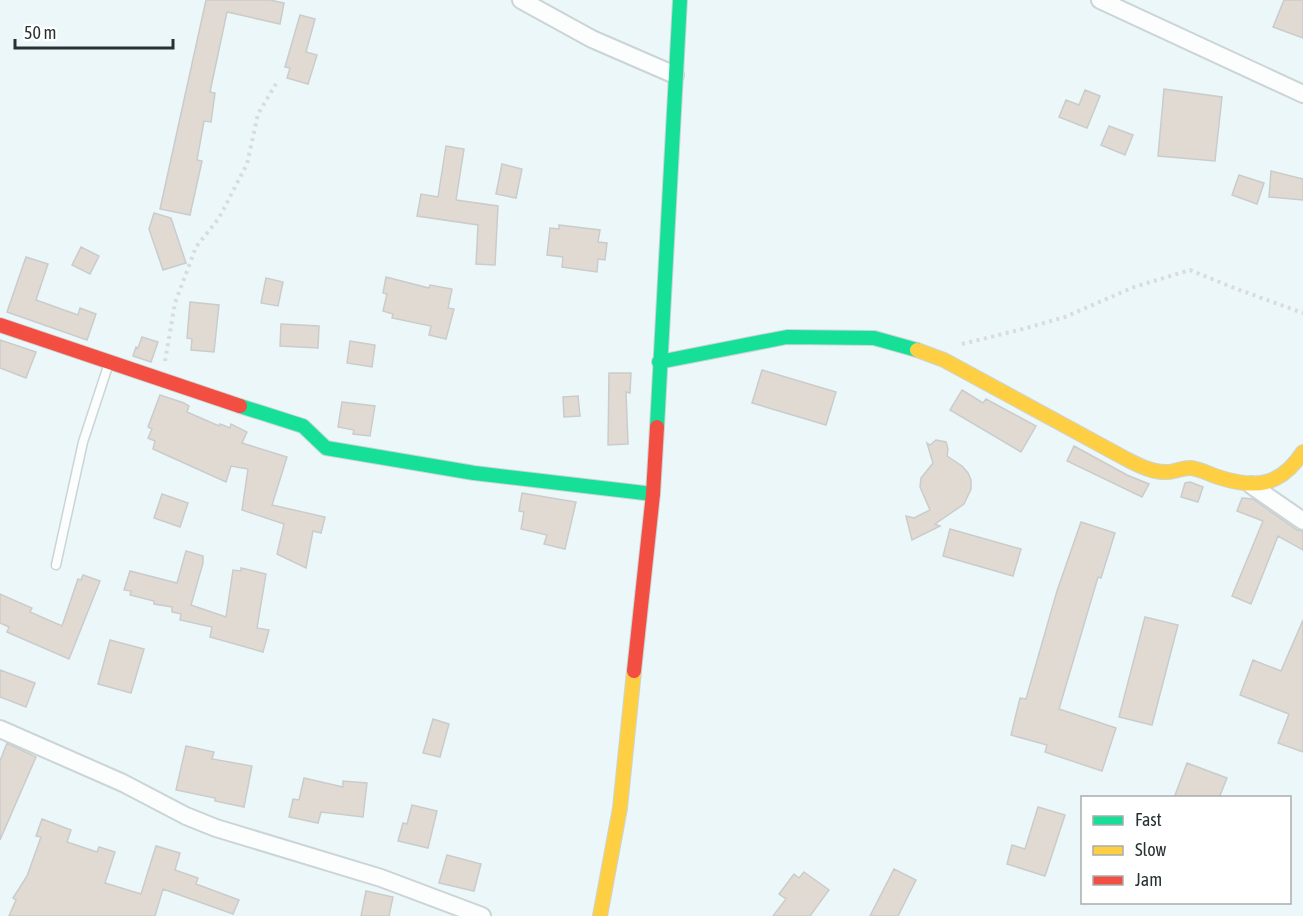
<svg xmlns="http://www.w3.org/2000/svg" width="1303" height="916" viewBox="0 0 1303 916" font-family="'Asap Condensed',sans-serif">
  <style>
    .building { fill: #e1dad2; stroke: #cacccb; stroke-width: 1.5 }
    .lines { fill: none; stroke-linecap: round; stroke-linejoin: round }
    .lane-casing { stroke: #cbd4d6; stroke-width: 11 }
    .street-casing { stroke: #cbd4d6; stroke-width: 20 }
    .fast-casing { stroke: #cbd4d6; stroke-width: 16 }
    .slow-casing { stroke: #cbd4d6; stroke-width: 16 }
    .jam-casing { stroke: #cbd4d6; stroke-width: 16 }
    .path { stroke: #d8dcdc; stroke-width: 4; stroke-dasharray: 3 4.5; stroke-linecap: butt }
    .lane { stroke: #fcfefe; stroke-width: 8 }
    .street { stroke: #fcfefe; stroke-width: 16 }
    .fast { stroke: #16e098; stroke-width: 14 }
    .slow { stroke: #ffcf43; stroke-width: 14 }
    .jam { stroke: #f24e42; stroke-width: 14 }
  </style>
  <rect width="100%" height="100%" fill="#ecf7f9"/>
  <!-- building -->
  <path class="building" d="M 206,0 L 270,0 L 284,3 L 280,24 L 227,12 L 210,92 L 215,93 L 211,122 L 204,121 L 197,160 L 202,161 L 190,215 L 160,209 Z
    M 1284,0 L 1303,0 L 1303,38 L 1273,27 Z
    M 300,15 L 315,19 L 306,52 L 317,55 L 308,84 L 287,78 L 290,68 L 285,67 Z
    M 1164,89 L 1222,97 L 1215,161 L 1158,156 Z
    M 1085,90 L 1100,96 L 1087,128 L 1059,117 L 1066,100 L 1079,105 Z
    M 1109,126 L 1133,135 L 1125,155 L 1101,145 Z
    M 446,146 L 464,149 L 456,200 L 498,206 L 495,265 L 476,264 L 478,225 L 417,216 L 421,194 L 438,197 Z
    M 502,164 L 522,169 L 516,198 L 496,194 Z
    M 1271,171 L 1303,179 L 1303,200 L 1269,197 Z
    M 1239,175 L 1264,183 L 1257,204 L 1232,195 Z
    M 154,213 L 171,218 L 186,263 L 163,270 L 149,229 Z
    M 559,225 L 600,230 L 598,242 L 607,243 L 605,260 L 598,259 L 597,272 L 562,267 L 563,257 L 547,255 L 550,228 L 559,229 Z
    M 81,247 L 99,256 L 90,274 L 72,265 Z
    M 26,257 L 48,264 L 36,300 L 78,315 L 80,308 L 96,314 L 87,340 L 7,312 Z
    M 386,277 L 429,288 L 430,285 L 452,289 L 448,308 L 454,309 L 446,339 L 429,335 L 431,326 L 392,318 L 393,314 L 383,311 L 387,294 L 383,293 Z
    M 266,278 L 283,282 L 278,306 L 261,303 Z
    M 190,302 L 219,305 L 214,352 L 191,350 L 192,339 L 187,338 Z
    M 281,324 L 319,326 L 318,348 L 280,346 Z
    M 142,337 L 158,342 L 151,362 L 133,356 L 136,347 L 138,348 Z
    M 0,340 L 36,352 L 26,378 L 0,368 Z
    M 350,341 L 375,345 L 372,367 L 347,363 Z
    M 762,370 L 836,392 L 826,425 L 752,403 Z
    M 609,373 L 631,373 L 630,393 L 626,392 L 628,444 L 608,445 Z
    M 962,390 L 983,403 L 986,399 L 1036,426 L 1021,452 L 950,410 Z
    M 160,395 L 184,403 L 189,406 L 187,412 L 219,426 L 220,424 L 230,428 L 231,424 L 247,432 L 242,443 L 287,457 L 272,505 L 325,517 L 321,533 L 313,531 L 306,568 L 277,554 L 284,524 L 242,510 L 248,469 L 231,466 L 226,482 L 153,449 L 155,441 L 148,438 L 152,429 L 148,427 Z
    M 578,396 L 580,416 L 564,417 L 563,397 Z
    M 342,402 L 375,406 L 370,436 L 353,434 L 354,430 L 338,427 Z
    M 936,440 L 946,442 L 948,449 L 947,456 L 962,466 L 968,473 L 971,480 L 971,489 L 964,504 L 935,524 L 940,526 L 912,540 L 906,516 L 914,518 L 930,510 L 920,487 L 921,478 L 933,463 L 927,443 L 930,445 Z
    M 1074,446 L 1127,475 L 1149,484 L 1142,497 L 1067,461 Z
    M 1190,482 L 1203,487 L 1198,502 L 1181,497 L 1185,483 Z
    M 522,493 L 576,502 L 565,549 L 544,544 L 547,535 L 521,529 L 524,512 L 519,511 Z
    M 162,494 L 188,503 L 180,527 L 154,518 Z
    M 1242,498 L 1253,499 L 1297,530 L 1303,531 L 1303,550 L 1278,536 L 1251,604 L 1232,596 L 1263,521 L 1237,511 Z
    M 1081,522 L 1115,533 L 1101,578 L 1098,577 L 1059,709 L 1116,728 L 1102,771 L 1045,752 L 1047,745 L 1011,735 L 1020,698 L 1026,699 L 1057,591 Z
    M 950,529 L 1021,549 L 1013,576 L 943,556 Z
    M 186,551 L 203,556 L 203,563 L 191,605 L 226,617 L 233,570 L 241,571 L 241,568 L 266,574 L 257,628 L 269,630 L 263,652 L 210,637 L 212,627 L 180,620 L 181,614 L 172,612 L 172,607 L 154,604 L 154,601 L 130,595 L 131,591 L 124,590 L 130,571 L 177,583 Z
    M 83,575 L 100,581 L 69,659 L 7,632 L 9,627 L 0,623 L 0,594 L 32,608 L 30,612 L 62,626 L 78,579 L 81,580 Z
    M 1145,617 L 1178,625 L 1152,725 L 1119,717 Z
    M 1303,620 L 1303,752 L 1278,743 L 1289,714 L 1240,695 L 1253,660 L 1281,671 Z
    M 110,640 L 144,649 L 131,693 L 98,684 Z
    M 0,670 L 35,683 L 26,707 L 0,697 Z
    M 433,719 L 449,724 L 440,757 L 423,753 Z
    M 7,743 L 36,757 L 0,840 L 0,761 Z
    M 186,746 L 214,752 L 212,759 L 252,766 L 244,807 L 215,801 L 215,798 L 176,790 Z
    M 1187,763 L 1227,778 L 1219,798 L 1174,798 Z
    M 304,778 L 343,787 L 343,781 L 367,783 L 363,817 L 321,812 L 318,823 L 289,817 L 293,799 L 299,800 Z
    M 412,805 L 437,811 L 428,848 L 398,841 L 403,823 L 407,824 Z
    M 1038,807 L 1065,815 L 1045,876 L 1007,864 L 1012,845 L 1025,849 Z
    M 42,819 L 71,830 L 67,842 L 97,852 L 99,847 L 115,852 L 105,883 L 141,894 L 156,846 L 180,853 L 175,870 L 198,878 L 196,884 L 239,900 L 233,914 L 163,889 L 155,916 L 9,916 L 16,900 L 13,898 L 27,876 L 41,837 L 36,836 Z
    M 447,855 L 481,864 L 474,891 L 439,883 Z
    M 894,869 L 916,880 L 898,916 L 870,916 Z
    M 804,872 L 829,890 L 810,916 L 773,916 L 786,899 L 779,894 L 794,874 L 799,878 Z
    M 366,891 L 393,897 L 389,916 L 361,916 Z"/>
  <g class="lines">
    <defs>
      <path id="lane" d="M 56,565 L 83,442 L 108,366"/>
      <path id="street" d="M 521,0 L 592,39 L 675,75
        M 1100,0 L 1303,94
        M 1251,485 L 1303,521
        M 0,729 L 123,783 L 186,816 L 216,828 L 381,878 L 482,916"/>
      <path id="fast" d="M 659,362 L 787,337 L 874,338 L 917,350
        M 240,406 L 303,426 L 326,448 L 474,473 L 653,494
        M 657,427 L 680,0"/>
      <path id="slow" d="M 917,350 L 944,360 L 1128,460 C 1140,466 1154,473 1168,472 C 1176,472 1183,467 1191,468 C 1200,469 1209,474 1218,477 C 1255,489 1280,487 1303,452
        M 600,916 L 620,808 L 634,671"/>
      <path id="jam" d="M 0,325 L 240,406
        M 634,671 L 653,494 L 657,427"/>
    </defs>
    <!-- lane casing -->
    <use href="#lane" class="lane-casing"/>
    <!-- street casing -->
    <use href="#street" class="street-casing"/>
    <!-- fast casing -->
    <use href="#fast" class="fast-casing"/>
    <!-- slow casing -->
    <use href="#slow" class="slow-casing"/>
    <!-- jam casing -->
    <use href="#jam" class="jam-casing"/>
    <!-- path -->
    <path class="path" d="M 962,344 L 1023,329 L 1065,317 L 1134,287 L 1190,270 L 1234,288 L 1303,313
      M 165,361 L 175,303 L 196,247 L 219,218 L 247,164 L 258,114 L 277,82"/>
    <!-- lane -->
    <use href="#lane" class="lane"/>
    <!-- street -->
    <use href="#street" class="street"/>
    <!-- fast -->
    <use href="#fast" class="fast"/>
    <!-- slow -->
    <use href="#slow" class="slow"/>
    <!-- jam -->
    <use href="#jam" class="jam"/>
  </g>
  <!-- legend -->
  <rect x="1081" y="796" width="210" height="108" fill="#ffffff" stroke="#a9adad" stroke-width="1.5"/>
  <rect x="1093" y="816" width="30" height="9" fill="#16e098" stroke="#a9adad" stroke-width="1.5"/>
  <text x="1135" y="826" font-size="18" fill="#293233">Fast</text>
  <rect x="1093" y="846" width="30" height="9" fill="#ffcf43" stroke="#a9adad" stroke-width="1.5"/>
  <text x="1135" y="856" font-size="18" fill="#293233">Slow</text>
  <rect x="1093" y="876" width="30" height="9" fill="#f24e42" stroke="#a9adad" stroke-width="1.5"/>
  <text x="1135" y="886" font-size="18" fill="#293233">Jam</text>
  <!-- scale -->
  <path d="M15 39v9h158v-9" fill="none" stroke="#293233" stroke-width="3"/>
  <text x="24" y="39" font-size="18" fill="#293233" stroke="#ffffff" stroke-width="4.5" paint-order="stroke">50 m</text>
</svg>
